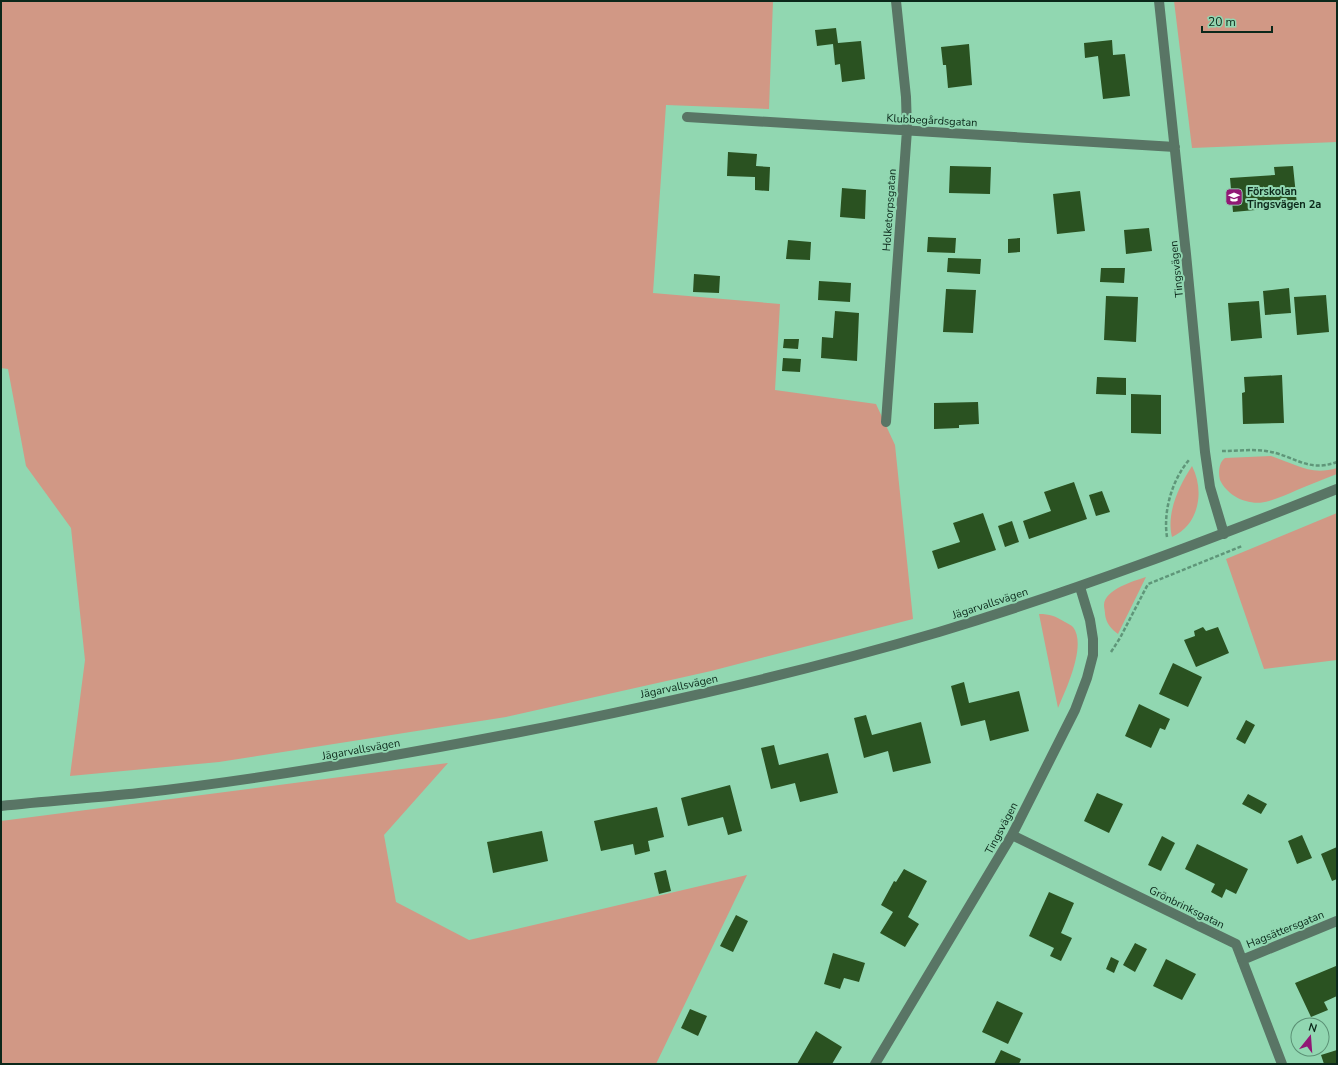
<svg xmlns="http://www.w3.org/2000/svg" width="1338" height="1065" viewBox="0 0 1338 1065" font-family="'Nunito Sans',sans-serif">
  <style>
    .green { fill: #d19885 }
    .building { fill: #2a5221 }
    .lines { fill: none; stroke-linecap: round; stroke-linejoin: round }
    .path { stroke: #5f9679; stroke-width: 2.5; stroke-dasharray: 4 2; stroke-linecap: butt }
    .minor { stroke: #597565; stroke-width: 10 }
    .labels { text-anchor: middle; stroke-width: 4; stroke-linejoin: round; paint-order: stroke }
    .street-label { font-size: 11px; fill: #0b281a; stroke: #91d7b1 }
    .poi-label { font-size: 11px; font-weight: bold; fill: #0b281a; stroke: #91d7b1; text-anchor: start }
  </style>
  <rect width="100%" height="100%" fill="#91d7b1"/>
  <!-- green -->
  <path class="green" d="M 1,1 L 773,1 L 769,109 L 666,105 L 653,293 L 780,304 L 775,390 L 876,404 L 895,445 L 913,619 L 711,671 L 506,717 L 219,762 L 70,776 L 85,660 L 71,528 L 26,466 L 8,369 L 1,368 Z
    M 1174,1 L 1337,1 L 1337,142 L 1192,148 Z
    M 1271,456 C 1296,464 1310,476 1337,468 L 1337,474 C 1324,479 1311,484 1297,490 C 1288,494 1279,498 1269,501 C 1250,507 1228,497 1220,480 C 1218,473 1219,462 1225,458 Z
    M 1192,466 C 1205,491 1199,525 1172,537 C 1166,513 1179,486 1192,466 Z
    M 1337,513 L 1337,660 L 1264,669 L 1226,559 Z
    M 1146,577 L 1118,634 C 1111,629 1106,623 1105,614 C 1105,611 1104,608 1104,605 C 1105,589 1134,581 1146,577 Z
    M 1039,614 C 1050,614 1055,616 1065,622 C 1067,623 1071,625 1073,627 C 1087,645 1066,689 1058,708 Z
    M 448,763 L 384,835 L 396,902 L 469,940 L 747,875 L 656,1064 L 1,1064 L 1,821 Z"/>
  <!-- building -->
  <path class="building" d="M 836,28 L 838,43 L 861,41 L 865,79 L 842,82 L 840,64 L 835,65 L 833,44 L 817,46 L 815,30 Z
    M 1112,40 L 1113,55 L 1125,54 L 1130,96 L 1103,99 L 1098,56 L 1085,58 L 1084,43 Z
    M 969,44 L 972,85 L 948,88 L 946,65 L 943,65 L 941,47 Z
    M 728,152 L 757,154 L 756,166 L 770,167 L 769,191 L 755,190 L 755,177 L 727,176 Z
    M 950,166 L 991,167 L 990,194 L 949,193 Z
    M 1293,166 L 1297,205 L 1278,207 L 1278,208 L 1233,212 L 1230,178 L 1275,175 L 1274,167 Z
    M 842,188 L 866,190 L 865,219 L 840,217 Z
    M 1080,191 L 1085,231 L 1057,234 L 1053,194 Z
    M 1149,228 L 1152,251 L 1126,254 L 1124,230 Z
    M 928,237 L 956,238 L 955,253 L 927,252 Z
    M 1020,238 L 1020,252 L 1008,253 L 1008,239 Z
    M 788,240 L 811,242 L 810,260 L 786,259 Z
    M 948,258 L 981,259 L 980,274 L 947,272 Z
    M 1101,268 L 1125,268 L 1124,283 L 1100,282 Z
    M 694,274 L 720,276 L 719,293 L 693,292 Z
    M 819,281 L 851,283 L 850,302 L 818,300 Z
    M 1289,288 L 1291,313 L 1265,315 L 1263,291 Z
    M 946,289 L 976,290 L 973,333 L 943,332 Z
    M 1326,295 L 1329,332 L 1297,335 L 1294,297 Z
    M 1106,296 L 1138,297 L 1136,342 L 1104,340 Z
    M 1259,301 L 1262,338 L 1231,341 L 1228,303 Z
    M 835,311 L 859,313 L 857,361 L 821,358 L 822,337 L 833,338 Z
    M 784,339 L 799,339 L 798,349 L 783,348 Z
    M 783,358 L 801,359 L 800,372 L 782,371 Z
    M 1282,375 L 1284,423 L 1243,424 L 1242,393 L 1245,392 L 1244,377 Z
    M 1097,377 L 1126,378 L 1126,395 L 1096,394 Z
    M 1131,394 L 1161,395 L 1161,434 L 1131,433 Z
    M 978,402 L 979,424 L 959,425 L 959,428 L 934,429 L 934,403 Z
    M 1074,482 L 1087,519 L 1029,539 L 1023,521 L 1051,511 L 1044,492 Z
    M 1102,491 L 1110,512 L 1096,516 L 1089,495 Z
    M 983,513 L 996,550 L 938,569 L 932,551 L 960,542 L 953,523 Z
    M 1012,521 L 1019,542 L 1005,547 L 998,526 Z
    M 1203,627 L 1206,631 L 1218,627 L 1229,653 L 1196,667 L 1184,640 L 1195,636 L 1194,631 Z
    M 1173,663 L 1202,677 L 1188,707 L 1159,694 Z
    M 964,682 L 969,703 L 1019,691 L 1029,731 L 990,741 L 985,720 L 961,726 L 951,686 Z
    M 1139,704 L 1170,719 L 1165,730 L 1160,728 L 1151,748 L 1125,736 Z
    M 866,715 L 872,735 L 921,722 L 931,763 L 893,772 L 888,751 L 864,758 L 854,718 Z
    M 1246,720 L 1255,725 L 1245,744 L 1236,739 Z
    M 774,745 L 779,765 L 828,753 L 838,793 L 800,802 L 795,783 L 771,789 L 761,748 Z
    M 730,785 L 742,831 L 728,835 L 723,817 L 688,826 L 681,798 Z
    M 1097,793 L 1123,804 L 1109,833 L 1084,821 Z
    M 1248,794 L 1267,804 L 1261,814 L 1242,804 Z
    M 657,807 L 664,837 L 648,841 L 650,851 L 635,855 L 633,844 L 601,851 L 594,821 Z
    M 542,831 L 548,861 L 493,873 L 487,842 Z
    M 1302,835 L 1312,858 L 1297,864 L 1288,841 Z
    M 1162,836 L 1175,843 L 1161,871 L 1148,865 Z
    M 1197,844 L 1248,869 L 1236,894 L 1226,889 L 1222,898 L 1211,892 L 1215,884 L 1185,869 Z
    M 1337,847 L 1337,879 L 1332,881 L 1321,854 Z
    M 904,869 L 927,881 L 908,917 L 919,924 L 905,947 L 880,933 L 893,912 L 881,905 L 894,881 L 896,882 Z
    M 666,870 L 671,891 L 659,894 L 654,873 Z
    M 1049,892 L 1074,903 L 1061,933 L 1072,938 L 1061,961 L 1050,956 L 1054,948 L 1029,936 Z
    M 736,915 L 748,921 L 733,952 L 720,946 Z
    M 1135,943 L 1147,949 L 1135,972 L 1123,965 Z
    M 833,953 L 865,963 L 859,982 L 844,978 L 840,989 L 824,984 Z
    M 1111,957 L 1119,961 L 1114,973 L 1106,969 Z
    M 1166,959 L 1196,974 L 1182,1000 L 1153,986 Z
    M 1336,966 L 1337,996 L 1324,1002 L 1328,1010 L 1311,1017 L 1295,983 Z
    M 997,1001 L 1023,1013 L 1008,1044 L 982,1032 Z
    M 690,1009 L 707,1016 L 698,1036 L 681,1028 Z
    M 816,1031 L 842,1047 L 832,1064 L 797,1064 Z
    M 1001,1050 L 1021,1059 L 1019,1064 L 994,1064 Z
    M 1337,1050 L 1337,1064 L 1324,1064 L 1321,1055 Z"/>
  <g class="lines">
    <!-- path -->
    <path class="path" d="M 1222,451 C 1236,451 1252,449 1266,451 C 1294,455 1307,473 1337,462
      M 1167,537 C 1163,511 1172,480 1189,460
      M 1111,652 L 1120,638 L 1148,584 L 1242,546"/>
    <!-- minor -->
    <path class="minor" d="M 1159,1 L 1186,254 L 1205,452 L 1210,487 L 1224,534
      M 687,117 L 1175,147
      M 886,422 L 907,130 L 906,97 L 896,1
      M 1,806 C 47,801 93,798 139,793 C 265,779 390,757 515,733 C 658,705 800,673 939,632 C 1074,591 1206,541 1337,489
      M 1012,835 L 1236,944 L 1282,1064
      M 1242,960 L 1337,921
      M 875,1064 L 1012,835 L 1075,710 L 1087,678 L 1093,655 L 1093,639 L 1090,620 L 1080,587"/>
  </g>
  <!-- icons -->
  <defs>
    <symbol id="school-square" viewBox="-11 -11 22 22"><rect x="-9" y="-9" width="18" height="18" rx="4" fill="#911875" stroke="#91d7b1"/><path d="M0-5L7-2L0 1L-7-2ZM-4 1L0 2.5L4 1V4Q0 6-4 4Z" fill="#fff"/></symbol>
  </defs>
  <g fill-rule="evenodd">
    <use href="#school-square" x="1224" y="187" width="20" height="20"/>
  </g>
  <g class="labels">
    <!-- street labels -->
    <g class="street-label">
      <text transform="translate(932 120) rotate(3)" y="4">Klubbegårdsgatan</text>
      <text transform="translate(889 210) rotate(-86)" y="4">Holketorpsgatan</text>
      <text transform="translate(1176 269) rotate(-96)" y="4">Tingsvägen</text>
      <text transform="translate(990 603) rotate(-18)" y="4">Jägarvallsvägen</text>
      <text transform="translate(679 686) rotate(-12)" y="4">Jägarvallsvägen</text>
      <text transform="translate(361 749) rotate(-10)" y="4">Jägarvallsvägen</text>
      <text transform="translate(1001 828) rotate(-62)" y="4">Tingsvägen</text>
      <text transform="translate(1187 907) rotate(26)" y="4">Grönbrinksgatan</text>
      <text transform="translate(1285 929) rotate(-22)" y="4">Hagsättersgatan</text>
    </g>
    <!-- poi labels -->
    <g class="poi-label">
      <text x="1247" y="195">Förskolan<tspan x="1247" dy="13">Tingsvägen 2a</tspan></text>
    </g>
  </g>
  <!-- border -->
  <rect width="1338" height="1065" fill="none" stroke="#0b281a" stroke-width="4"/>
  <!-- north arrow -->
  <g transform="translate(1310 1037) rotate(17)"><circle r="19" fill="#91d7b1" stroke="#5b9175"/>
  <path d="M0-3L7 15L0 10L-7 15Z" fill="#911875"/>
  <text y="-6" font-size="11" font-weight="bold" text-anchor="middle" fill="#0b281a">N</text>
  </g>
  <!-- scale -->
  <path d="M1202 26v6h70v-6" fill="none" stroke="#0b281a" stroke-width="2"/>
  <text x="1208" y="26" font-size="12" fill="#0b281a" stroke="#91d7b1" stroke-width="3" paint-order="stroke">20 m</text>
</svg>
